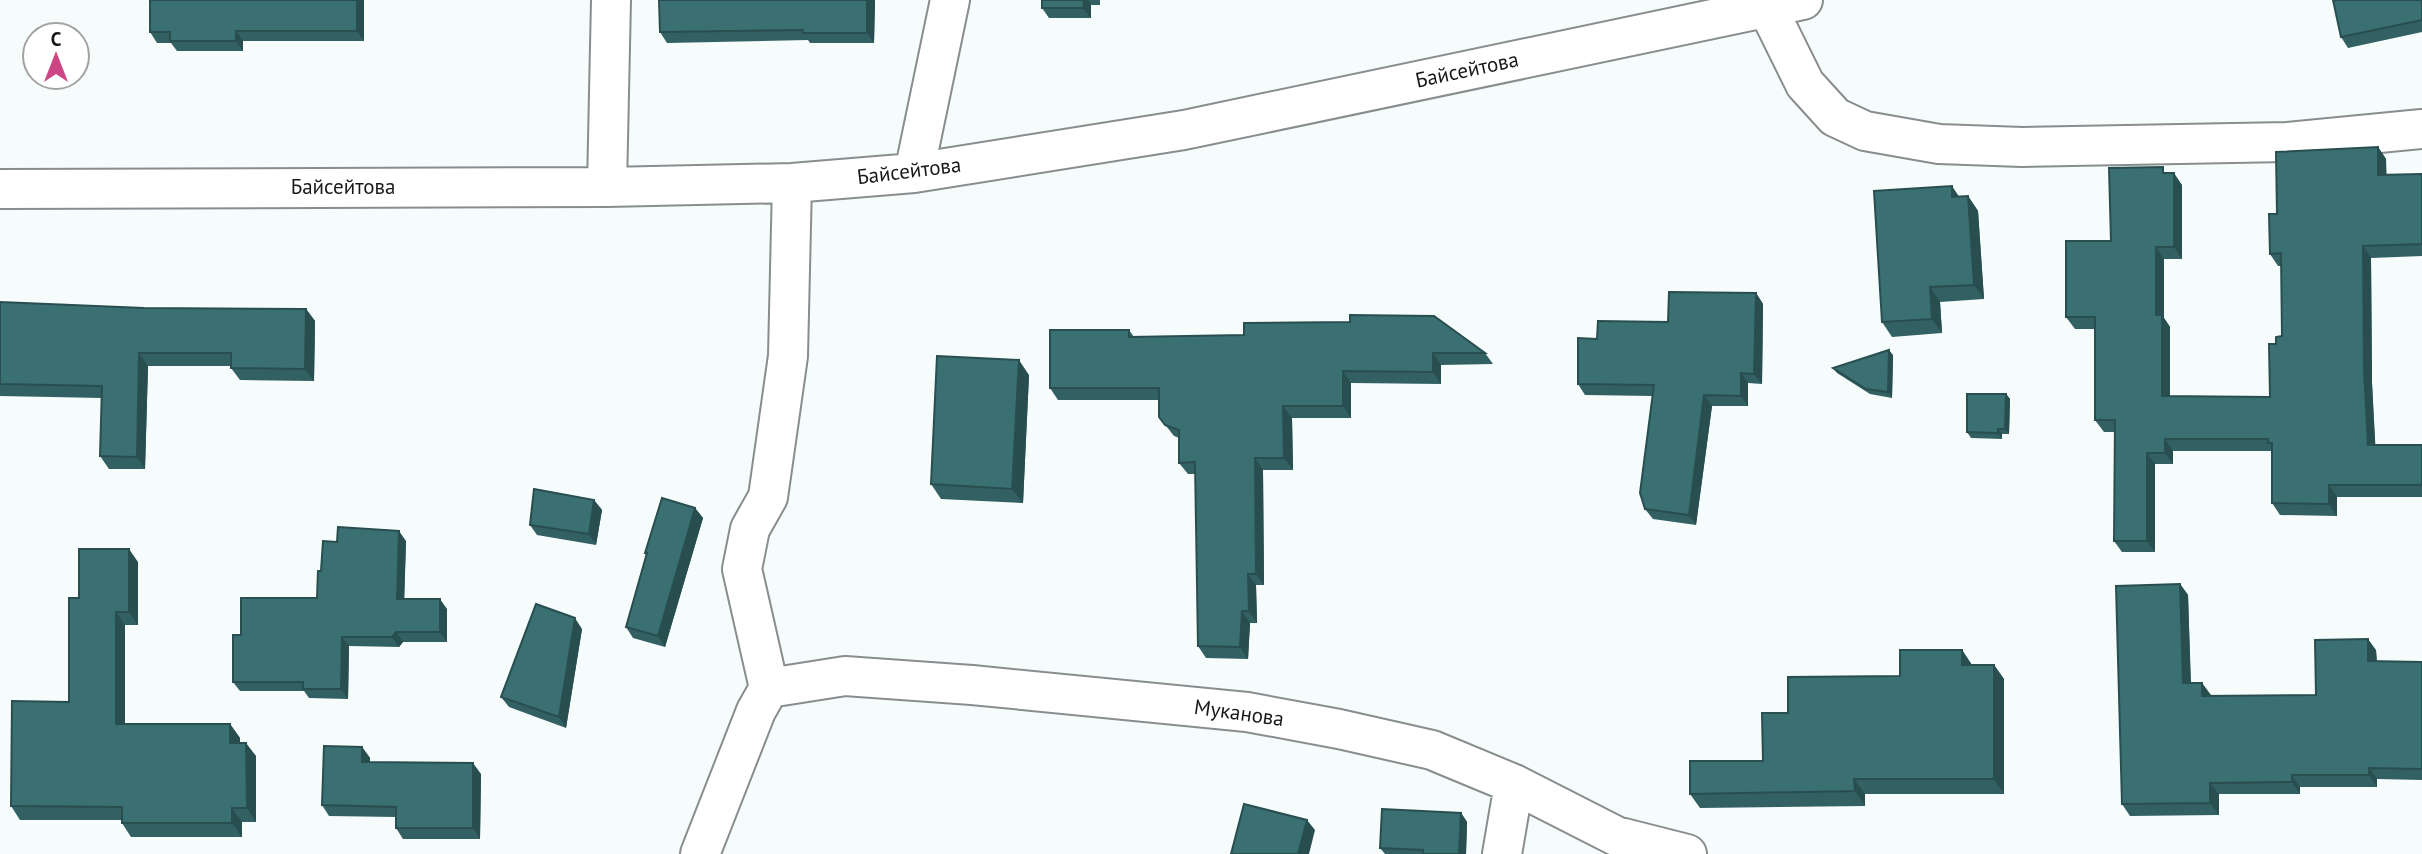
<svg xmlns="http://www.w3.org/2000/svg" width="2422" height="854" viewBox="0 0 2422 854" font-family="'PT Sans',sans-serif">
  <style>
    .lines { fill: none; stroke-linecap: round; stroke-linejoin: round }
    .minor-casing { stroke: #888d8d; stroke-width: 42 }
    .minor { stroke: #fff; stroke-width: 38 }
    .wall { fill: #336063 }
    .shaded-wall { fill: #294e50 }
    .building { fill: #3b7073; stroke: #294e50; stroke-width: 2 }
    .labels { text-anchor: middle; stroke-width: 5; stroke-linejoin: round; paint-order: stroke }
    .street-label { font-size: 21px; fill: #171919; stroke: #fff }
  </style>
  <rect width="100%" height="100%" fill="#f6fcfc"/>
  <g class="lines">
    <defs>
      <path id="minor" d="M 1767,7 L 1805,84 L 1835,117 L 1865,131 L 1939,144 L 2022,147 L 2287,142 L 2422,129
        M 914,173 L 950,0
        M 607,187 L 611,0
        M 0,189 L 607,187 L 792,183 L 914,173 L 1184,130 L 1803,0
        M 769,688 L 845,676 L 972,685 L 1247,712 L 1339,729 L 1432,750 L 1514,784 L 1616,836 L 1687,854
        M 700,854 L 756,711 L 769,688 L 742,569 L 750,529 L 768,497 L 788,356 L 792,183
        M 1502,854 L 1514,784"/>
    </defs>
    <!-- minor casing -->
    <use href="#minor" class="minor-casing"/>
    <!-- minor -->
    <use href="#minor" class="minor"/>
  </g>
  <!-- wall -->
  <path class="wall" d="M 150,0 L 364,0 L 364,41 L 243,41 L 243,51 L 177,51 L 171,43 L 157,43 L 150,32 Z
    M 875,0 L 874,43 L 810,43 L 808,40 L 667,43 L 660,32 Z
    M 1042,0 L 1100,0 L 1100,5 L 1091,5 L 1091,18 L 1049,18 L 1042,8 Z
    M 2422,0 L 2422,32 L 2348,48 L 2341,37 Z
    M 2378,147 L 2386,159 L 2386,175 L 2422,174 L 2422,256 L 2371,258 L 2372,383 L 2375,445 L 2422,445 L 2422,497 L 2337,497 L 2337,516 L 2280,515 L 2272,503 L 2272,451 L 2173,451 L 2173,464 L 2155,464 L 2155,552 L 2122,552 L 2114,541 L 2115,432 L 2104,432 L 2095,420 L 2095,329 L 2075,329 L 2066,317 L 2111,241 L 2168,173 L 2182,185 L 2182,259 L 2164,259 L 2164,318 L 2170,327 L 2170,396 L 2270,397 L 2276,344 L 2282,336 L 2281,266 L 2278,266 L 2270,254 L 2277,214 Z
    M 1968,196 L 1978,211 L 1984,299 L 1940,302 L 1942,333 L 1892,337 L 1882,322 L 1959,197 Z
    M 1756,293 L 1763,304 L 1762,384 L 1748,383 L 1748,406 L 1712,406 L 1696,525 L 1653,519 L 1645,509 L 1653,396 L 1585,395 L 1578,384 L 1597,339 L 1668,322 Z
    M 0,302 L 144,308 L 306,309 L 315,321 L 314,381 L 240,380 L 231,368 L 231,366 L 148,366 L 145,469 L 109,469 L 100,456 L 102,398 L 0,396 Z
    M 1129,330 L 1134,337 L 1485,353 L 1493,364 L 1441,365 L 1441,384 L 1351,383 L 1351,418 L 1292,418 L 1293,470 L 1263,470 L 1264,585 L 1256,585 L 1257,623 L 1250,623 L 1248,659 L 1206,658 L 1198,646 L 1195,474 L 1188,474 L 1179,463 L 1179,438 L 1174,436 L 1159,417 L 1159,400 L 1058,400 L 1050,388 Z
    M 1893,355 L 1892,398 L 1870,394 L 1837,373 L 1833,368 Z
    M 1029,375 L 1023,503 L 941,499 L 931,484 Z
    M 2006,394 L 2010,399 L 2009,434 L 2002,434 L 2002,439 L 1971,438 L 1967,432 Z
    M 594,500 L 602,510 L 596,545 L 537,535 L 530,525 Z
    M 695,508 L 703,518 L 665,647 L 633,638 L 626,627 L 646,555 L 645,553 Z
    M 406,541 L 404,599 L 447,609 L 447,642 L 403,642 L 399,647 L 349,646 L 348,699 L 309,698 L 304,691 L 240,691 L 233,682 L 241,635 L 317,598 L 321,571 Z
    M 138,562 L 138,625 L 125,625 L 125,724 L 230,724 L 240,738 L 240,743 L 256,756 L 256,822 L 242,822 L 242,837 L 131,837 L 122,823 L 122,820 L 20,820 L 11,806 L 69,702 L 79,598 Z
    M 2180,584 L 2188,595 L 2191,683 L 2202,683 L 2211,696 L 2316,695 L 2376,650 L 2377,661 L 2422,662 L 2422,780 L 2377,779 L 2377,787 L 2300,787 L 2300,794 L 2219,794 L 2219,815 L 2130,816 L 2122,804 Z
    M 582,629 L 566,728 L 509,707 L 501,697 Z
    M 1962,650 L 1972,665 L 1994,665 L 2004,679 L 2004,794 L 1865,794 L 1865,806 L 1700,808 L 1690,794 L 1763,761 L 1788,713 L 1900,676 Z
    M 362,747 L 370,758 L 370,762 L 481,774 L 480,839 L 403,839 L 396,828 L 396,817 L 329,816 L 322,805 Z
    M 1461,813 L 1467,822 L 1466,854 L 1385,854 L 1380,848 Z"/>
  <!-- shaded-wall -->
  <path class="shaded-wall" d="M 357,0 L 364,0 L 364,41 L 357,31 Z
    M 867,0 L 875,0 L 874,43 L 867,33 Z
    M 1084,0 L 1088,0 L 1091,5 L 1091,18 L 1083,8 Z
    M 236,31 L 243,41 L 243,51 L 236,41 Z
    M 2378,147 L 2386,159 L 2387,187 L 2378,175 Z
    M 2174,173 L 2182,185 L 2182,259 L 2174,247 Z
    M 1952,186 L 1962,201 L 1952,197 Z
    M 1968,196 L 1978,211 L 1984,299 L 1974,285 Z
    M 2363,246 L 2371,258 L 2372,383 L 2376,457 L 2368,445 L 2364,371 Z
    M 2156,247 L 2164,259 L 2164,318 L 2170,327 L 2170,408 L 2162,396 L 2156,315 Z
    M 1930,287 L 1940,302 L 1942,333 L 1932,319 Z
    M 1756,293 L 1763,304 L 1762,384 L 1754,374 Z
    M 306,309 L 315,321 L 314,381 L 305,369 Z
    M 1889,350 L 1893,355 L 1892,398 L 1888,392 Z
    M 139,353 L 148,366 L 145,469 L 137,457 Z
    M 1433,353 L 1441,365 L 1441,384 L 1433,372 Z
    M 1019,360 L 1029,375 L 1023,503 L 1012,489 Z
    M 1343,371 L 1351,383 L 1351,418 L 1343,406 Z
    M 1741,373 L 1748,383 L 1748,406 L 1741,396 Z
    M 2006,394 L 2010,399 L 2009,434 L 2005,429 Z
    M 1704,395 L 1712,406 L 1696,525 L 1689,515 Z
    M 1283,406 L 1292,418 L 1293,470 L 1284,458 Z
    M 1998,429 L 2002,434 L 2002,439 L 1998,433 Z
    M 2165,439 L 2173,451 L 2173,464 L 2165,453 Z
    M 2147,453 L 2155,464 L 2155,552 L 2147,541 Z
    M 1255,458 L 1263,470 L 1264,585 L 1256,574 Z
    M 2329,485 L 2337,497 L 2337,516 L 2329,504 Z
    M 594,500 L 602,510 L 596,545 L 589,534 Z
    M 695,508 L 703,518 L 665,647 L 658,636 Z
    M 399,531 L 406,541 L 404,609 L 397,599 Z
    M 129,549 L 138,562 L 138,625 L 129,612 Z
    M 1248,574 L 1256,585 L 1257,623 L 1249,611 Z
    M 2180,584 L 2188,595 L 2191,695 L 2183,683 Z
    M 440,599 L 447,609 L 447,642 L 440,632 Z
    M 1242,611 L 1250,623 L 1248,659 L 1240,647 Z
    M 116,612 L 125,625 L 125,738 L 116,724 Z
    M 575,618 L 582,629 L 566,728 L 559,717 Z
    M 396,632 L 403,642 L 399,647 L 392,637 Z
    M 342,637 L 349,646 L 348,699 L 341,689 Z
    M 2368,639 L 2376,650 L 2377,672 L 2368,661 Z
    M 1962,650 L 1972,665 L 1962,665 Z
    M 1994,665 L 2004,679 L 2004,794 L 1994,779 Z
    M 2202,683 L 2211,695 L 2211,708 L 2202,696 Z
    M 230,724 L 240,738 L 240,756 L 230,743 Z
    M 246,743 L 256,756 L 256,822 L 247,808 Z
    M 362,747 L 370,758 L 369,773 L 362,762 Z
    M 473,763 L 481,774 L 480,839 L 473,828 Z
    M 2369,768 L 2377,779 L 2377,787 L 2369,775 Z
    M 2292,775 L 2300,787 L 2300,794 L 2292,782 Z
    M 1854,779 L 1865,794 L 1865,806 L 1855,791 Z
    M 2210,783 L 2219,794 L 2219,815 L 2210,803 Z
    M 232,808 L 242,822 L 242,837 L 232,823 Z
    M 1461,813 L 1467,822 L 1466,854 L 1459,854 Z
    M 1307,820 L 1315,830 L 1309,854 L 1298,854 Z"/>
  <!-- building -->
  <path class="building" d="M 150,0 L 357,0 L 357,31 L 236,31 L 236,41 L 170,41 L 170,32 L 150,32 Z
    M 659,0 L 867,0 L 867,33 L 803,33 L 803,30 L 660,32 Z
    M 1042,0 L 1084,0 L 1083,8 L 1042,8 Z
    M 2333,0 L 2422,0 L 2422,20 L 2341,37 Z
    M 2378,147 L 2378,175 L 2422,174 L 2422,244 L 2363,246 L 2364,371 L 2368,445 L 2422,445 L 2422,485 L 2329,485 L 2329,504 L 2272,503 L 2272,443 L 2268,443 L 2268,439 L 2165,439 L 2165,453 L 2147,453 L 2147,541 L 2114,541 L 2115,420 L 2095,420 L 2095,317 L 2066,317 L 2066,241 L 2111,241 L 2109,168 L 2163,167 L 2163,173 L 2174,173 L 2174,247 L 2156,247 L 2156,315 L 2162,315 L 2162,396 L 2270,397 L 2269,344 L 2276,344 L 2276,337 L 2282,336 L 2281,253 L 2270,254 L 2269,214 L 2277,214 L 2276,152 Z
    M 1952,186 L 1952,197 L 1968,196 L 1974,285 L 1930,287 L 1932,319 L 1882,322 L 1874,191 Z
    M 1669,292 L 1756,293 L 1754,374 L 1741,373 L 1741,396 L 1704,395 L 1689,515 L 1645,509 L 1640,493 L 1654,385 L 1578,384 L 1578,338 L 1597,339 L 1598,321 L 1668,322 Z
    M 0,302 L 144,308 L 306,309 L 305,369 L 231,368 L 231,353 L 139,353 L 137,457 L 100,456 L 102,386 L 0,384 Z
    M 1350,315 L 1434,316 L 1485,353 L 1433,353 L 1433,372 L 1343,371 L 1343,406 L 1283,406 L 1284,458 L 1255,458 L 1256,574 L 1248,574 L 1249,611 L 1242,611 L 1240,647 L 1198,646 L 1195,462 L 1179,463 L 1179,430 L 1165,425 L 1159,417 L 1159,388 L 1050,388 L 1050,330 L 1129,330 L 1129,337 L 1244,335 L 1244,323 L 1350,322 Z
    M 1889,350 L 1888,392 L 1866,389 L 1833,368 Z
    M 937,356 L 1019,360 L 1012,489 L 931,484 Z
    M 1967,394 L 2006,394 L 2005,429 L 1998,429 L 1998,433 L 1967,432 Z
    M 534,489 L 594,500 L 589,534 L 530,525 Z
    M 662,498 L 695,508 L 658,636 L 626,627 L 647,553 L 645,553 Z
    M 338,527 L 399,531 L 397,599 L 440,599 L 440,632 L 396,632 L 392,637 L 342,637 L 341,689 L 303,689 L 303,682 L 233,682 L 233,635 L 241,635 L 241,598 L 317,598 L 318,571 L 321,571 L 323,541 L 337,542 Z
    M 79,549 L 129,549 L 129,612 L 116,612 L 116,724 L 230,724 L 230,743 L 246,743 L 247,808 L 232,808 L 232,823 L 122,823 L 122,807 L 11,806 L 12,701 L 69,702 L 69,598 L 79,598 Z
    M 2180,584 L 2183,683 L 2202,683 L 2202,696 L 2316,695 L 2315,640 L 2368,639 L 2368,661 L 2422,662 L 2422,769 L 2369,768 L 2369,775 L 2292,775 L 2292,782 L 2210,783 L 2210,803 L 2122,804 L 2116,586 Z
    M 536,604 L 575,618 L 559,717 L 501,697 Z
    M 1900,650 L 1962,650 L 1962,665 L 1994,665 L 1994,779 L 1854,779 L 1855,791 L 1690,794 L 1690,761 L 1763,761 L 1762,713 L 1788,713 L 1788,677 L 1900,676 Z
    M 324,746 L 362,747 L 362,762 L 473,763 L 473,828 L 396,828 L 396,807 L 322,805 Z
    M 1244,804 L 1307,820 L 1298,854 L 1231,854 Z
    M 1382,809 L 1461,813 L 1459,854 L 1423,854 L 1423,850 L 1380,848 Z"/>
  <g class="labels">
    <!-- street labels -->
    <g class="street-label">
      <text transform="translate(1467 70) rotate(-12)" y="7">Байсейтова</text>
      <text transform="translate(909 171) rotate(-7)" y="7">Байсейтова</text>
      <text x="343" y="194">Байсейтова</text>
      <text transform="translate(1239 713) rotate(8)" y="7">Муканова</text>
    </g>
  </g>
  <!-- north arrow -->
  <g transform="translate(56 56)"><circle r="33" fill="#ffffff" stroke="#a2a3a3" stroke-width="2"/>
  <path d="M0-5L12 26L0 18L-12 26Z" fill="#cd4684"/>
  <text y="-10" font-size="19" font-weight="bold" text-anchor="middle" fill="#171919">С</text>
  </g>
</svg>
